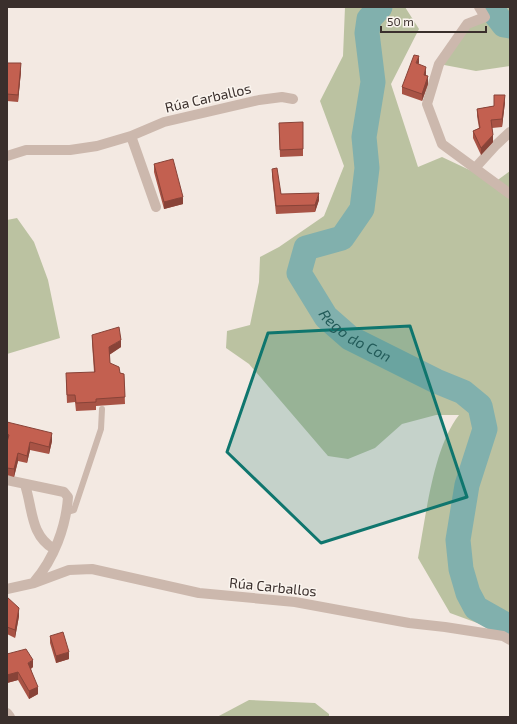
<svg xmlns="http://www.w3.org/2000/svg" width="517" height="724" viewBox="0 0 517 724" font-family="'Exo 2',sans-serif">
  <style>
    .green { fill: #bbc2a1 }
    .lines { fill: none; stroke-linecap: round; stroke-linejoin: round }
    .river { stroke: #81b0ad; stroke-width: 25 }
    .service { stroke: #ccb8ad; stroke-width: 6 }
    .minor { stroke: #ccb8ad; stroke-width: 10 }
    .wall { fill: #a85345 }
    .shaded-wall { fill: #884338 }
    .building { fill: #c36050; stroke: #884338 }
    .marked { fill: #0f766e; fill-opacity: 0.2; stroke: #0f766e; stroke-width: 3; stroke-linejoin: round }
    .labels { text-anchor: middle; stroke-width: 3; stroke-linejoin: round; paint-order: stroke }
    .street-label { font-size: 14px; fill: #3a2f2c; stroke: #faf4ee }
    .water-label { font-size: 15px; font-style: italic; fill: #225b59; stroke: #faf4ee }
  </style>
  <rect width="100%" height="100%" fill="#f3e9e2"/>
  <!-- green -->
  <path class="green" d="M 345,7 L 405,7 L 419,29 L 391,84 L 418,167 L 442,157 L 495,182 L 510,171 L 510,635 L 450,613 L 418,558 C 426,516 433,448 459,415 L 436,415 L 402,424 L 375,448 L 348,459 L 328,456 L 249,364 L 226,348 L 227,331 L 250,325 L 259,282 L 260,257 L 279,247 L 324,216 L 344,166 L 320,101 L 343,56 Z
    M 479,7 L 510,7 L 510,66 L 476,71 L 439,64 L 467,24 L 484,17 Z
    M 17,218 L 34,242 L 48,280 L 60,338 L 7,354 L 7,220 Z
    M 249,700 L 315,703 L 329,714 L 329,717 L 217,717 Z"/>
  <g class="lines">
    <!-- river -->
    <g class="river">
      <path id="s1" d="M 380,7 L 369,19 L 367,33 L 373,82 L 364,137 L 367,168 L 362,209 L 342,238 L 306,248 L 299,273 L 326,317 L 350,338 L 436,381 L 463,392 L 480,406 L 485,429 L 467,485 L 458,540 L 461,569 L 468,593 L 476,608 L 510,627"/>
      <path d="M 490,7 L 504,25 L 510,26"/>
    </g>
    <!-- service -->
    <path class="service" d="M 67,512 L 74,510 L 101,429 L 102,409"/>
    <!-- minor -->
    <path class="minor" d="M 479,7 L 485,17 L 467,24 L 439,64 L 427,104 L 442,144 L 510,194
      M 131,136 L 156,207
      M 7,156 L 26,150 L 70,150 L 97,146 L 131,136 L 164,122 L 259,100 L 282,97 L 293,99
      M 476,167 L 496,145 L 510,132
      M 7,480 L 64,492 L 68,497 C 66,527 54,559 34,582
      M 25,485 C 33,509 30,535 54,549
      M 7,589 L 34,583 L 69,570 L 92,569 L 199,593 L 295,602 L 409,623 L 445,627 L 503,636 L 510,640
      M 7,713 L 10,717"/>
  </g>
  <!-- wall -->
  <path class="wall" d="M 7,63 L 21,71 L 18,102 L 7,101 Z
    M 419,64 L 426,74 L 426,76 L 428,84 L 422,101 L 402,94 L 402,87 Z
    M 505,102 L 502,127 L 492,128 L 493,142 L 481,155 L 473,138 L 473,131 L 479,128 L 477,116 L 477,109 L 494,106 Z
    M 279,123 L 303,149 L 303,156 L 280,157 Z
    M 154,164 L 183,204 L 164,209 L 154,172 Z
    M 272,169 L 281,194 L 319,200 L 315,212 L 276,214 L 272,176 Z
    M 92,335 L 121,347 L 109,355 L 110,363 L 120,373 L 124,374 L 125,404 L 96,406 L 96,410 L 76,411 L 75,402 L 67,403 L 66,380 L 94,372 L 92,343 Z
    M 7,422 L 52,441 L 49,454 L 30,450 L 27,463 L 18,461 L 14,477 L 7,475 Z
    M 7,597 L 19,616 L 15,638 L 7,634 Z
    M 50,636 L 69,659 L 56,663 L 50,643 Z
    M 7,654 L 33,667 L 31,669 L 38,694 L 29,699 L 18,680 L 7,683 Z"/>
  <!-- shaded-wall -->
  <path class="shaded-wall" d="M 419,56 L 419,64 L 416,63 Z
    M 21,63 L 21,71 L 18,102 L 18,95 Z
    M 426,67 L 426,74 L 424,82 L 424,75 Z
    M 428,76 L 428,84 L 422,101 L 422,94 Z
    M 505,95 L 505,102 L 502,127 L 502,119 Z
    M 493,135 L 493,142 L 481,155 L 481,148 Z
    M 319,193 L 319,200 L 315,212 L 315,205 Z
    M 183,197 L 183,204 L 164,209 L 164,202 Z
    M 121,340 L 121,347 L 109,355 L 109,347 Z
    M 52,433 L 52,441 L 49,454 L 49,447 Z
    M 30,442 L 30,450 L 27,463 L 27,456 Z
    M 18,453 L 18,461 L 14,477 L 14,469 Z
    M 19,608 L 19,616 L 15,638 L 15,630 Z
    M 69,652 L 69,659 L 56,663 L 56,656 Z
    M 33,660 L 33,667 L 28,670 L 28,663 Z
    M 18,672 L 18,680 L 7,683 L 7,675 Z
    M 38,687 L 38,694 L 29,699 L 29,691 Z"/>
  <!-- building -->
  <path class="building" d="M 414,55 L 419,56 L 416,63 L 426,67 L 424,75 L 428,76 L 422,94 L 402,87 Z
    M 7,63 L 21,63 L 18,95 L 7,94 Z
    M 494,95 L 505,95 L 502,119 L 491,120 L 493,135 L 481,148 L 473,131 L 480,128 L 477,109 L 494,106 Z
    M 303,122 L 303,149 L 280,150 L 279,123 Z
    M 173,159 L 183,197 L 164,202 L 154,164 Z
    M 277,168 L 281,194 L 319,193 L 315,205 L 276,206 L 272,169 Z
    M 119,327 L 121,340 L 109,347 L 110,363 L 119,367 L 120,373 L 124,374 L 125,397 L 96,399 L 96,402 L 76,403 L 75,395 L 67,395 L 66,373 L 95,372 L 92,335 Z
    M 7,422 L 52,433 L 49,447 L 30,442 L 27,456 L 18,453 L 14,469 L 7,468 L 7,442 L 9,435 L 7,434 Z
    M 7,597 L 19,608 L 15,630 L 7,627 Z
    M 63,632 L 69,652 L 56,656 L 50,636 Z
    M 26,649 L 33,660 L 28,663 L 38,687 L 29,691 L 18,672 L 7,675 L 7,654 Z"/>
  <!-- marked area -->
  <path class="marked" d="M 410,326 L 467,497 L 321,543 L 227,452 L 268,333 Z"/>
  <g class="labels">
    <!-- street labels -->
    <g class="street-label">
      <text transform="translate(208 98) rotate(-13)" y="5">Rúa Carballos</text>
      <text transform="translate(273 587) rotate(6)" y="5">Rúa Carballos</text>
    </g>
    <!-- water labels -->
    <g class="water-label">
      <text dy="5" stroke="none"><textPath href="#s1" startOffset="393">Rego do Con</textPath></text>
    </g>
  </g>
  <!-- border -->
  <rect width="517" height="724" fill="none" stroke="#3a2f2c" stroke-width="16"/>
  <!-- scale -->
  <path d="M381 26v6h105v-6" fill="none" stroke="#3a2f2c" stroke-width="2"/>
  <text x="387" y="26" font-size="12" fill="#3a2f2c" stroke="#faf4ee" stroke-width="3" paint-order="stroke">50 m</text>
</svg>
